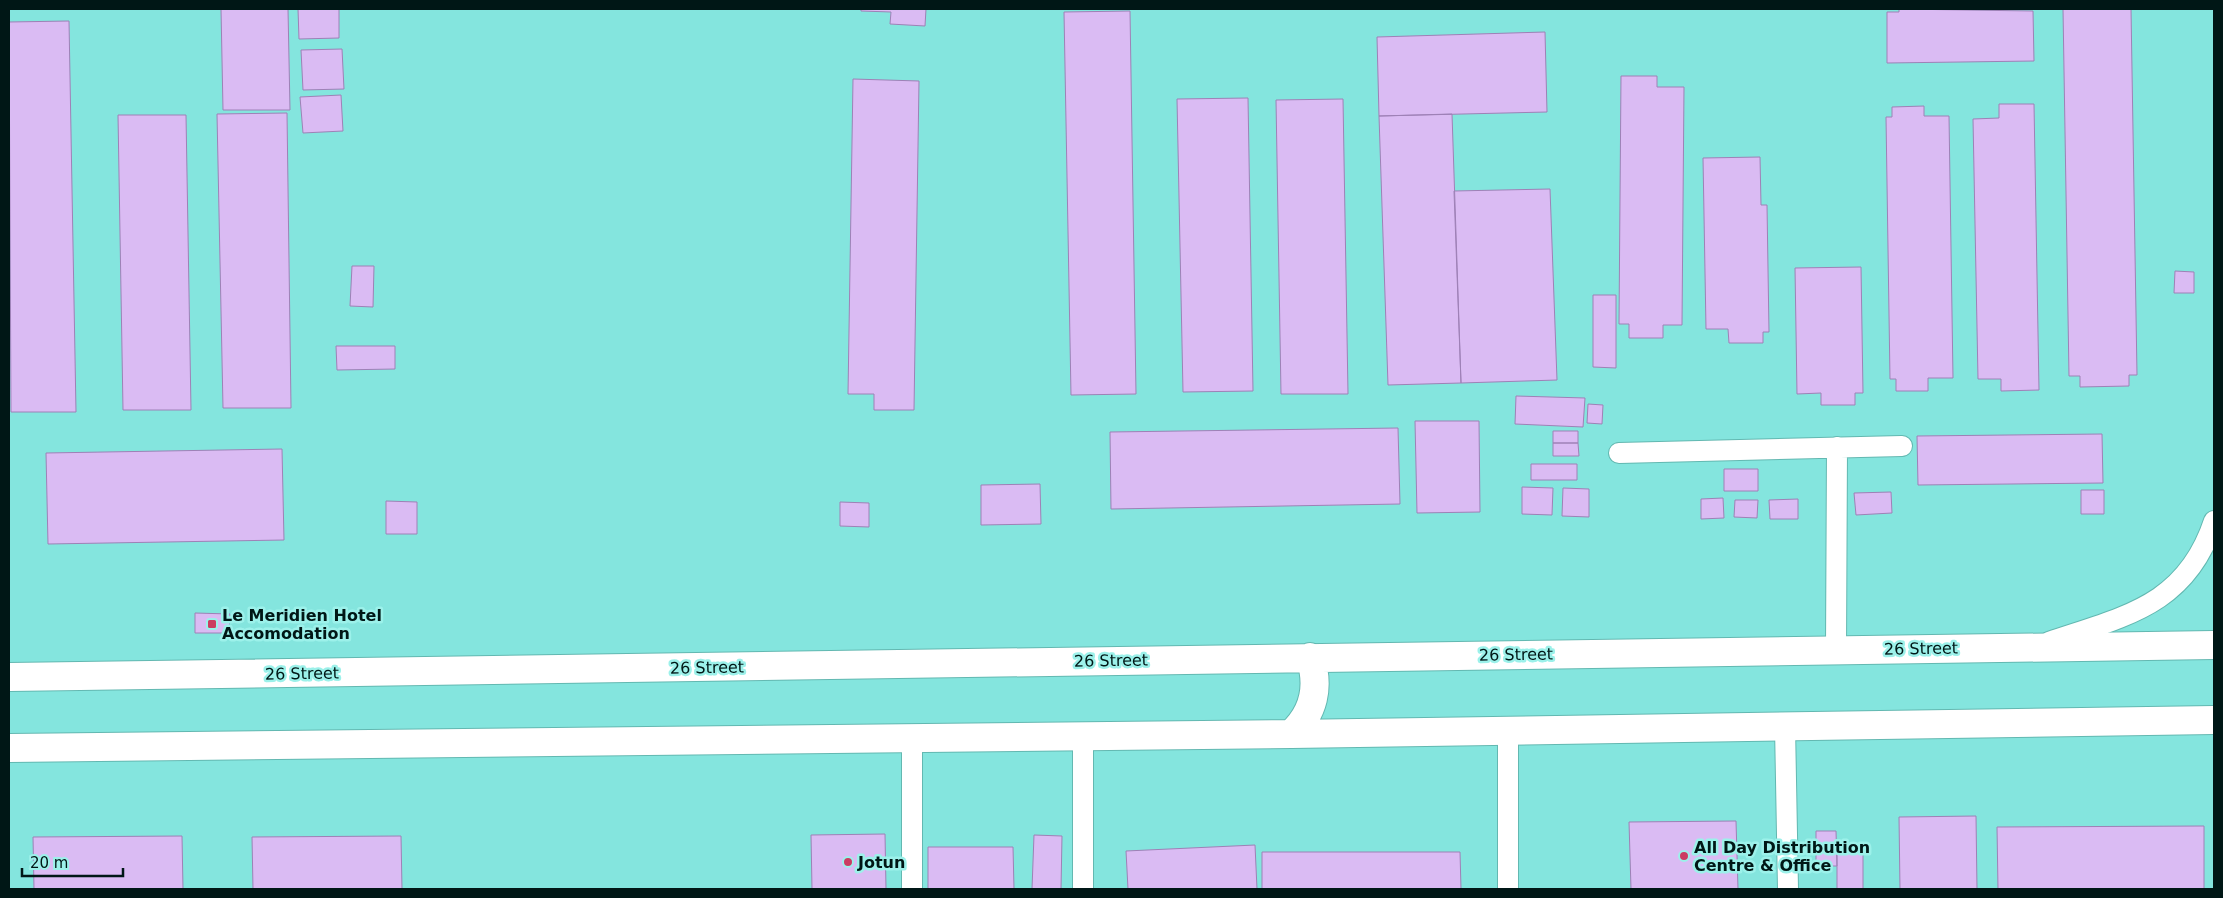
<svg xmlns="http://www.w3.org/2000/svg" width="2223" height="898" viewBox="0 0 2223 898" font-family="'DejaVu Sans',sans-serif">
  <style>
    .built { fill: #84e5de }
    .building { fill: #dabbf3; stroke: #9e81b6 }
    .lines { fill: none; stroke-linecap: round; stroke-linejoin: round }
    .service-casing { stroke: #63b8b1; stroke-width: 22 }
    .tertiary-casing { stroke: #63b8b1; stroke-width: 30 }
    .service { stroke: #fff; stroke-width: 20 }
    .tertiary { stroke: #fff; stroke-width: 28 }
    .poi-dot { fill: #cb3c62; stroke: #9cf1ea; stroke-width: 2 }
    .labels { text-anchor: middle; stroke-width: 5; stroke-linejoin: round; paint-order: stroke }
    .poi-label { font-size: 16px; font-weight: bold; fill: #001716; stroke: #9cf1ea; text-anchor: start }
    .street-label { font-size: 16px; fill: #001716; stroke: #9cf1ea }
  </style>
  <rect width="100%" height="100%" fill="#9cf1ea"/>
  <!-- built -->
  <path class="built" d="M 9,9 L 2214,9 L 2214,889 L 9,889 Z"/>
  <!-- building -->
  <path class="building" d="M 221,9 L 288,9 L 290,110 L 223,110 Z
    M 298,9 L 339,9 L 339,38 L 299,39 Z
    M 861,9 L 926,9 L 925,26 L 890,24 L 891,12 L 861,11 Z
    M 1899,9 L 2033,11 L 2034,61 L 1887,63 L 1887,12 L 1899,12 Z
    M 2063,9 L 2131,9 L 2137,375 L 2129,375 L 2129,386 L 2080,387 L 2080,376 L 2069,376 Z
    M 1130,11 L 1136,394 L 1071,395 L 1064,12 Z
    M 69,21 L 76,412 L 11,412 L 9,22 Z
    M 1545,32 L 1547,112 L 1379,116 L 1377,37 Z
    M 342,49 L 344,89 L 303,90 L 301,50 Z
    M 1621,76 L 1657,76 L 1657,87 L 1684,87 L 1682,325 L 1663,325 L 1663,338 L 1629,338 L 1629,324 L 1619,324 Z
    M 853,79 L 919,81 L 914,410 L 874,410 L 874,394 L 848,394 Z
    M 341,95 L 343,131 L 303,133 L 300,97 Z
    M 1248,98 L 1253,391 L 1183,392 L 1177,99 Z
    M 1343,99 L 1348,394 L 1281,394 L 1276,100 Z
    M 1999,104 L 2034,104 L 2039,390 L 2001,391 L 2001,379 L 1978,379 L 1973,119 L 1999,118 Z
    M 1924,106 L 1924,116 L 1949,116 L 1953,378 L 1928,378 L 1928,391 L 1896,391 L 1896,379 L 1890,379 L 1886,117 L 1892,117 L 1892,107 Z
    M 287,113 L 291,408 L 223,408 L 217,114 Z
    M 1452,114 L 1461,383 L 1388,385 L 1379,116 Z
    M 118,115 L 186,115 L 191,410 L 123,410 Z
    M 1760,157 L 1761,205 L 1767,205 L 1769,332 L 1763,332 L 1763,343 L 1729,343 L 1728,329 L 1706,329 L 1703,158 Z
    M 1550,189 L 1557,380 L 1461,383 L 1454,191 Z
    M 352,266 L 374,266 L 373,307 L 350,306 Z
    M 1861,267 L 1863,393 L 1855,393 L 1855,405 L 1821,405 L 1821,393 L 1797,394 L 1795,268 Z
    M 2175,271 L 2194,272 L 2194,293 L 2174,293 Z
    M 1593,295 L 1616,295 L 1616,368 L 1593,367 Z
    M 336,346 L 395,346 L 395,369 L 337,370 Z
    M 1516,396 L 1585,398 L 1583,427 L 1515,424 Z
    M 1588,404 L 1603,405 L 1602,424 L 1587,423 Z
    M 1415,421 L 1479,421 L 1480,512 L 1417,513 Z
    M 1398,428 L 1400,504 L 1111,509 L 1110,432 Z
    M 1553,431 L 1578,431 L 1578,443 L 1553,443 Z
    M 2102,434 L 2103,483 L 1918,485 L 1917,436 Z
    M 1553,443 L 1578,443 L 1579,456 L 1553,456 Z
    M 282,449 L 284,540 L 48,544 L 46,453 Z
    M 1531,464 L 1577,464 L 1577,480 L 1531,480 Z
    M 1724,469 L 1758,469 L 1758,491 L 1724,491 Z
    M 1040,484 L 1041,524 L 981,525 L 981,485 Z
    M 1522,487 L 1553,488 L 1552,515 L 1522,514 Z
    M 1563,488 L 1589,489 L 1589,517 L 1562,516 Z
    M 2081,490 L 2104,490 L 2104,514 L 2081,514 Z
    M 1891,492 L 1892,513 L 1856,515 L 1854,493 Z
    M 1723,498 L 1724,518 L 1701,519 L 1701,499 Z
    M 1798,499 L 1798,519 L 1770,519 L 1769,500 Z
    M 1735,500 L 1758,500 L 1757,518 L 1734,517 Z
    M 386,501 L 417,502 L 417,534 L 386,534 Z
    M 840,502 L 869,503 L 869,527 L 840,526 Z
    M 195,613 L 230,614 L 229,633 L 195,633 Z
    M 1976,816 L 1977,889 L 1900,889 L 1899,817 Z
    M 1736,821 L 1738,889 L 1631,889 L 1629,822 Z
    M 2204,826 L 2204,889 L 1998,889 L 1997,827 Z
    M 1816,831 L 1836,831 L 1837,866 L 1816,866 Z
    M 885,834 L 886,889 L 812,889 L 811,835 Z
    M 1034,835 L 1062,836 L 1061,889 L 1032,889 Z
    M 182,836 L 183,889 L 34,889 L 33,837 Z
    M 401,836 L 402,889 L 253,889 L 252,837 Z
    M 1255,845 L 1257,889 L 1128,889 L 1126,851 Z
    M 1837,846 L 1863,846 L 1863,889 L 1837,889 Z
    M 928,847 L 1013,847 L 1014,889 L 928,889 Z
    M 1262,852 L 1460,852 L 1461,889 L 1262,889 Z"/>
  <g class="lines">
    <defs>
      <path id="service" d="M 1619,453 L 1902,446
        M 2049,642 C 2125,616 2186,606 2214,521
        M 1836,649 L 1837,447
        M 1785,726 L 1788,889
        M 1508,731 L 1508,889
        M 1083,737 L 1083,889
        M 912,739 L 912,889"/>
      <path id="tertiary" d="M 9,677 L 2214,645
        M 1291,734 C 1314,713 1320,687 1310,657
        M 9,748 L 1291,734 L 2214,720"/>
    </defs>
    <!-- service casing -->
    <use href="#service" class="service-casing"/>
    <!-- tertiary casing -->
    <use href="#tertiary" class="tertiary-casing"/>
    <!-- service -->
    <use href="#service" class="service"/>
    <!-- tertiary -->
    <use href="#tertiary" class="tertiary"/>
  </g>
  <!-- markers -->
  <g class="poi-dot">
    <rect x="207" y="619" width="10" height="10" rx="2.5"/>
    <circle cx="1684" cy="856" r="5"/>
    <circle cx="848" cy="862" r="5"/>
  </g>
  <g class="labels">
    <!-- poi labels -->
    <g class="poi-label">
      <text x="222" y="621">Le Meridien Hotel<tspan x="222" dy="18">Accomodation</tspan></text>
      <text x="1694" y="853">All Day Distribution<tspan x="1694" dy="18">Centre &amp; Office</tspan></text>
      <text x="858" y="868">Jotun</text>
    </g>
    <!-- street labels -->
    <g class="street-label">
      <text transform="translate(1921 648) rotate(-1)" y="6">26 Street</text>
      <text transform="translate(1516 654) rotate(-1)" y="6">26 Street</text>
      <text transform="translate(1111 660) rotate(-1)" y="6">26 Street</text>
      <text transform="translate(707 667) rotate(-1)" y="6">26 Street</text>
      <text transform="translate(302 673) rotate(-1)" y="6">26 Street</text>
    </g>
  </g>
  <!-- border -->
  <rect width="2223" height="898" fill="none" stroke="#001716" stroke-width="20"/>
  <!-- scale -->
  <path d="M22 868v8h101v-8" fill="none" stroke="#001716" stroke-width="2.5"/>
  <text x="30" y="868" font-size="15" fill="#001716" stroke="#9cf1ea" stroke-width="4" paint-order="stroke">20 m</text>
</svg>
